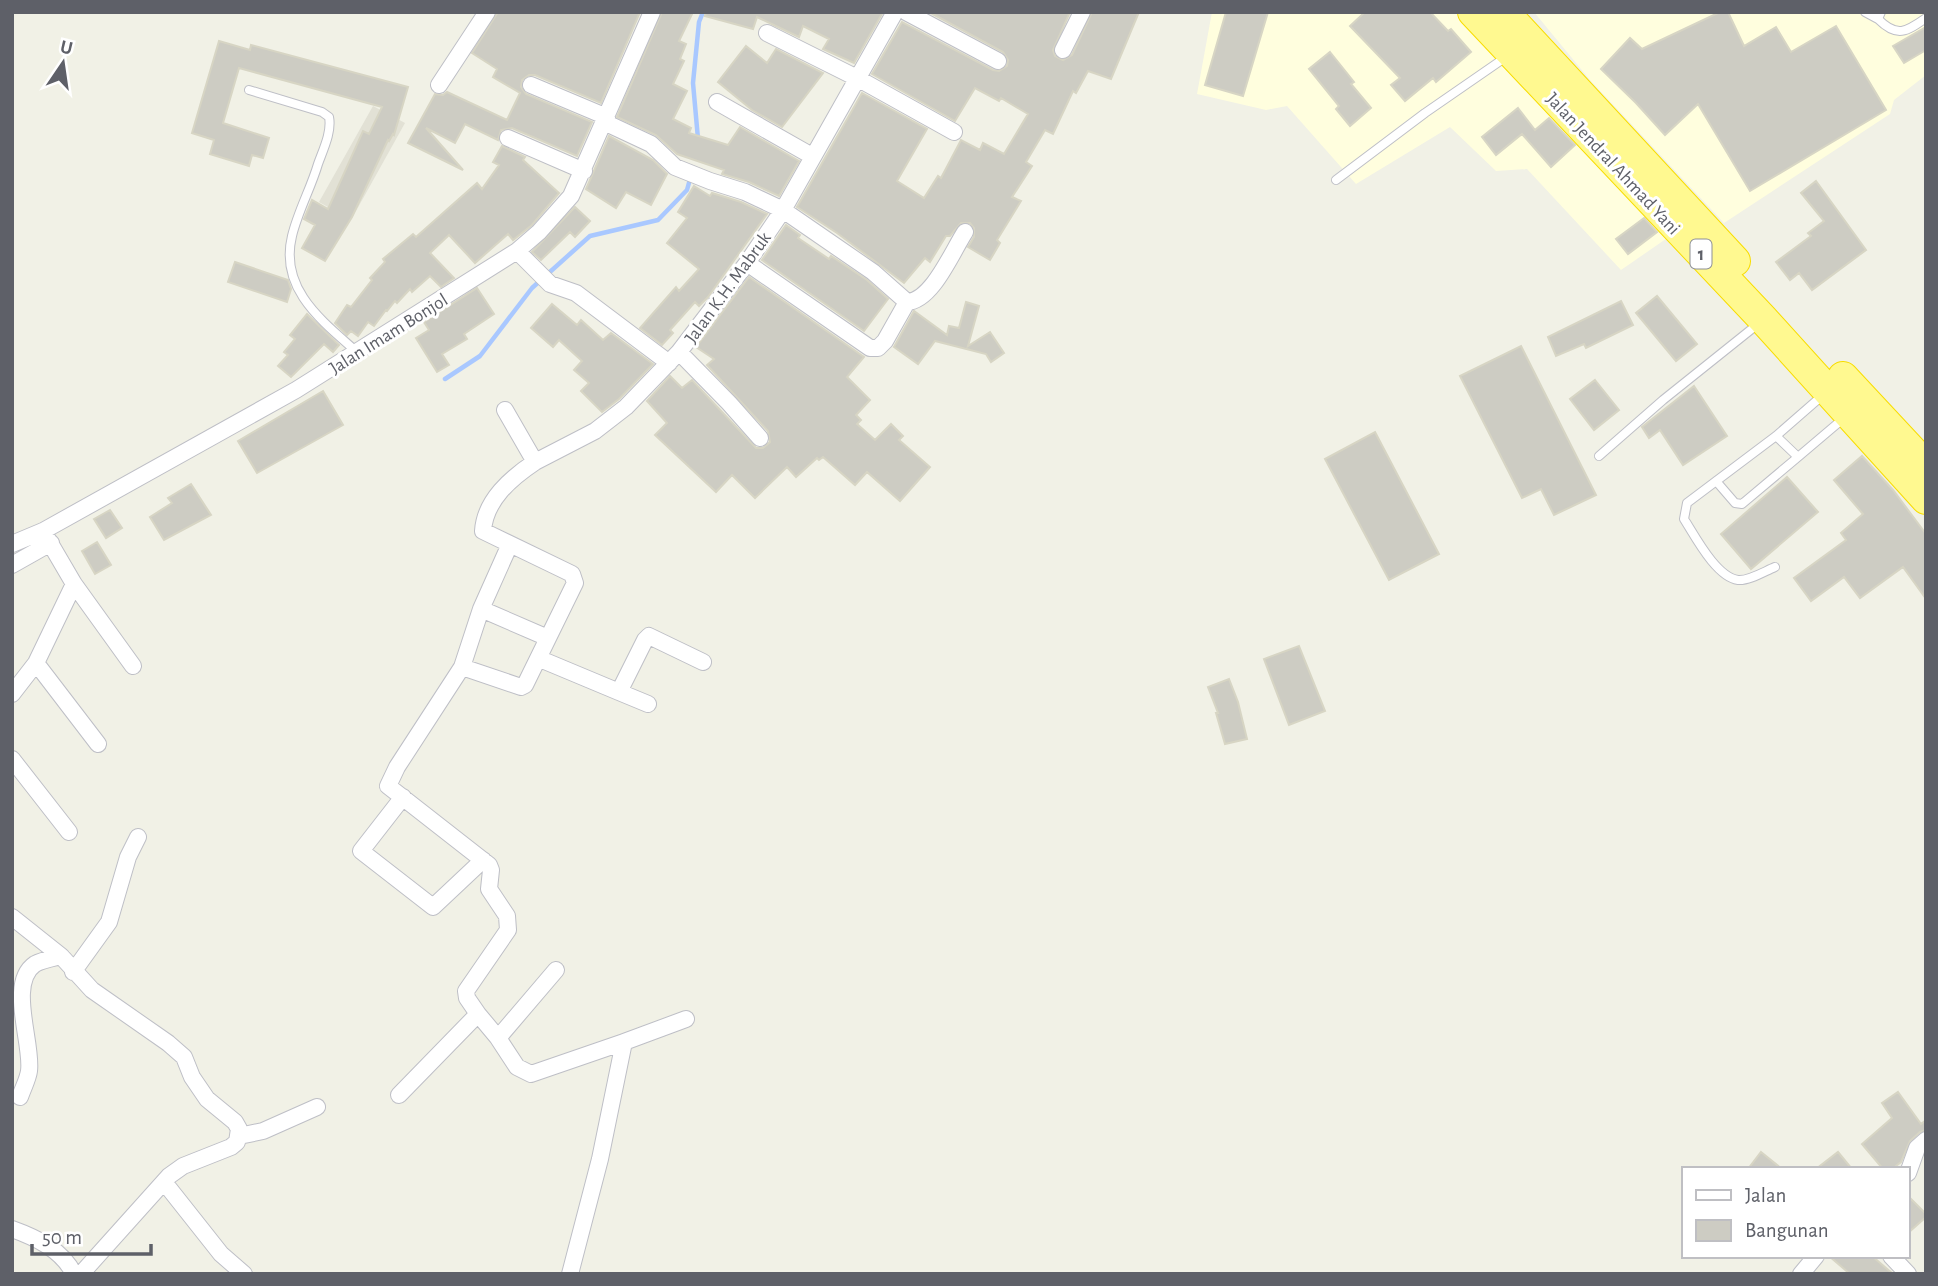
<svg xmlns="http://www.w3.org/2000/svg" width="1938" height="1286" viewBox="0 0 1938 1286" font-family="'Alegreya Sans',sans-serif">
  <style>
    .commercial { fill: #fffede }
    .education { fill: #e2e1d5 }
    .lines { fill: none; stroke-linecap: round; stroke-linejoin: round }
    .stream { stroke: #a9c8ff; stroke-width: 4.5 }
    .building { fill: #cdccc3; stroke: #d7d5c4; stroke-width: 2 }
    .lane-casing { stroke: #bebfc6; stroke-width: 10 }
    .street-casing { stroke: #bebfc6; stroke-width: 18 }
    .highway-casing { stroke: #f8dd00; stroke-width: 32 }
    .lane { stroke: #fff; stroke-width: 8 }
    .street { stroke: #fff; stroke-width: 16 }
    .highway { stroke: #fff990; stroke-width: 30 }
    .labels { text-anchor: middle; stroke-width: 6; stroke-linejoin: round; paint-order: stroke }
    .shield { fill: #fff; stroke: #8e9095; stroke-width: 2 }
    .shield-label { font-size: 18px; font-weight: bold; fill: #5e6068 }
    .street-label { font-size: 19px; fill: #5e6068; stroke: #fff }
  </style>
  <rect width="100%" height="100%" fill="#f1f1e6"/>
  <!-- commercial -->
  <path class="commercial" d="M 1212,12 L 1463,12 L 1676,232 L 1621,270 L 1527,169 L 1496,171 L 1450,127 L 1356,184 L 1287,106 L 1266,110 L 1197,94 Z
    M 1534,12 L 1926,12 L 1926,75 L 1894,100 L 1890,114 L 1724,223 L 1590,80 Z"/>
  <!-- education -->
  <path class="education" d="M 373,106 L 405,123 L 351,220 L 319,202 Z"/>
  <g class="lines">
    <!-- stream -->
    <path class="stream" d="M 698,139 L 693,83 L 699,22 L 703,12
      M 445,379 L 480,356 L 532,288 L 590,236 L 658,220 L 687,190 L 690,179"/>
  </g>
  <!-- building -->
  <path class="building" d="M 498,12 L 640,12 L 601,103 L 535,75 L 529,75 L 522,80 L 521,87 L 526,94 L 592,122 L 577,156 L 512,128 L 501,130 L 498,140 L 465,124 L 455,143 L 426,128 L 463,170 L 408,143 L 435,94 L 443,95 L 447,92 L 507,120 L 520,93 L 493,77 L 497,69 L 472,53 Z
    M 662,12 L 693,12 L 679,41 L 686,44 L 680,59 L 684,61 L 673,84 L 687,91 L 673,119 L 691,128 L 689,133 L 728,145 L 740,127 L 799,161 L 779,196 L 749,182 L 722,174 L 724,170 L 677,154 L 656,135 L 617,117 Z
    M 706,12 L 883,12 L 854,63 L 823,49 L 829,39 L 803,26 L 799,37 L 757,17 L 753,29 L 705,16 Z
    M 929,12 L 1070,12 L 1053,50 L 1055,56 L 1063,60 L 1072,55 L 1092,12 L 1139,12 L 1111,79 L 1088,71 L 1076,93 L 1073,91 L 1053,134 L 1045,130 L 1026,162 L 1032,166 L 1012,197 L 1021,201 L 997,240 L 1000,243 L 990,260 L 968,247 L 974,237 L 974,228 L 970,223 L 961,223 L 950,236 L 946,236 L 930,262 L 925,258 L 904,283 L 837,233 L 797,207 L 862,93 L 927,129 L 897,181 L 924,198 L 938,176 L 941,178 L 961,140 L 980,150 L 983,143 L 1004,154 L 1028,114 L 1001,98 L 999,101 L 975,88 L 955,121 L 872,74 L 902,22 L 993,70 L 999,71 L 1007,66 L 1008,60 L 1003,52 Z
    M 1226,12 L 1268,12 L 1243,96 L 1205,85 Z
    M 1365,12 L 1430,12 L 1448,31 L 1451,29 L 1471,52 L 1436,82 L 1433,78 L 1405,101 L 1391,85 L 1400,78 L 1350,26 Z
    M 1720,12 L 1728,12 L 1744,46 L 1776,27 L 1791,52 L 1836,26 L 1886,110 L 1750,191 L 1698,104 L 1665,135 L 1636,103 L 1601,69 L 1630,38 L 1642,49 Z
    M 1926,27 L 1926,50 L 1904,63 L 1893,46 Z
    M 219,41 L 250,50 L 251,45 L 408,87 L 394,135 L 393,134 L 389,141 L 388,140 L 352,217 L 325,261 L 302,248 L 315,225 L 304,219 L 312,200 L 328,209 L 363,131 L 369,134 L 382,107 L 239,68 L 223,123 L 269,138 L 263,158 L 252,155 L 249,166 L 210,154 L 214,140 L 192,133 Z
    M 746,46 L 767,63 L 776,49 L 823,73 L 782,127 L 752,110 L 718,82 Z
    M 1330,52 L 1354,82 L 1351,84 L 1371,108 L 1350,126 L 1336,109 L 1339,106 L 1309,69 Z
    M 1518,108 L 1535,130 L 1549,118 L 1575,145 L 1551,167 L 1522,134 L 1496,155 L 1482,137 Z
    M 609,136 L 653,160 L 667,174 L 651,205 L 626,192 L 616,208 L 586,189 Z
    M 502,146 L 525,157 L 523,160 L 559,193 L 532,225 L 513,240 L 508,234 L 475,263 L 449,235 L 430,253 L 454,278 L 441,287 L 430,276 L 412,292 L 410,289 L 397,303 L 395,301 L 387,311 L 386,310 L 374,326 L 368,322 L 358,336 L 351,331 L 347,335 L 335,323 L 347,305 L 351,307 L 372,280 L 370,278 L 385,262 L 383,259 L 413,234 L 416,237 L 477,183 L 482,189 L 499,165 L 493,162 Z
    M 1816,181 L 1866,250 L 1812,290 L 1799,273 L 1790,280 L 1776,262 L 1811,236 L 1808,233 L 1824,221 L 1801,193 Z
    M 694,186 L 710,196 L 712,193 L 741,202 L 767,214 L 708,297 L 699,306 L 695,302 L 670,330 L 673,333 L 662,345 L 640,328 L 676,287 L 679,291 L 699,269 L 667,243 L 687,218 L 678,212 Z
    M 575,207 L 590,221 L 575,237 L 570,232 L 541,260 L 532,252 Z
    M 1644,218 L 1657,232 L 1628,254 L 1616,239 Z
    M 786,225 L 800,235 L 798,238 L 829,259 L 831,256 L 867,280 L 888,299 L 864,331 L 762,260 Z
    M 235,262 L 288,280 L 291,289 L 287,302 L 228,282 Z
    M 749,277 L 864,357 L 847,377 L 870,400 L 856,415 L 861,420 L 857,424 L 875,440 L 891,424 L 903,436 L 899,440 L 930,467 L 900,501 L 867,472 L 855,485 L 823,457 L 819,460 L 817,458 L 796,477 L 787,467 L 755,498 L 732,475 L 716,492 L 655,435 L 667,423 L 647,401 L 670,376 L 682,388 L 692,380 L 756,448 L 763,448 L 770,442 L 768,431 L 707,365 L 714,359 L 696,347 Z
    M 477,288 L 494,314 L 464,334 L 467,339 L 442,354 L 449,365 L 437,372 L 416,338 L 429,330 L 424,322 Z
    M 1657,296 L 1697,344 L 1676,361 L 1636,313 Z
    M 1621,301 L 1633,325 L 1586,348 L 1584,344 L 1556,356 L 1548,337 Z
    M 966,302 L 979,306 L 968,346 L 990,332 L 1004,353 L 991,362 L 986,354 L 935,341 L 918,364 L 894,347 L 914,311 L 947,335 L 949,326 L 959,328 Z
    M 552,304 L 577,325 L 581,320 L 603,340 L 611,333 L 653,364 L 619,399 L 602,412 L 581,391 L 589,383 L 574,370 L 582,361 L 559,340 L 553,347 L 531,328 Z
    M 307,314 L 339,345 L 333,352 L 324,344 L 291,377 L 278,366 L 288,355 L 284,352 L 295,339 L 290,335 Z
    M 1521,346 L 1596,495 L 1554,515 L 1541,489 L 1522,498 L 1460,376 Z
    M 1595,380 L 1619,410 L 1594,430 L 1570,399 Z
    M 1694,386 L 1727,436 L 1683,465 L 1660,430 L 1649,438 L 1642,427 Z
    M 323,391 L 343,425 L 257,473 L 238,441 Z
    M 1375,432 L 1439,554 L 1389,580 L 1325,459 Z
    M 1862,456 L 1893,490 L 1926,534 L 1926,599 L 1903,567 L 1860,598 L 1844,577 L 1811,601 L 1794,578 L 1846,540 L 1841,533 L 1863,514 L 1834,480 Z
    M 1787,477 L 1818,512 L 1751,569 L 1721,534 Z
    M 191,484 L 211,515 L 164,540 L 150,517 L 172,503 L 168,498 Z
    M 110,510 L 122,528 L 106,538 L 94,519 Z
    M 97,542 L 111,565 L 95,574 L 82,551 Z
    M 1299,646 L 1325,711 L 1289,725 L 1264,659 Z
    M 1229,679 L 1238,702 L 1247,739 L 1225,744 L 1216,713 L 1218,713 L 1208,687 Z
    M 1898,1092 L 1921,1124 L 1926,1120 L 1926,1130 L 1920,1132 L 1910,1141 L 1901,1162 L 1892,1169 L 1883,1169 L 1862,1144 L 1892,1118 L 1882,1103 Z
    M 1761,1152 L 1782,1169 L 1748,1169 Z
    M 1838,1152 L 1852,1169 L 1816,1169 Z
    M 1908,1196 L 1926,1214 L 1926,1217 L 1908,1233 Z
    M 1829,1256 L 1872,1256 L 1893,1274 L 1850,1274 Z"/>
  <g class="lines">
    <defs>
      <path id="lane" d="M 1865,12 L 1878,19
        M 1881,12 L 1878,19 C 1897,38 1906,32 1926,18
        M 249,90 L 322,112 L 329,117 C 332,132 323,150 318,164 C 311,188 298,211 292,236 C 279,289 322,321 357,352
        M 1336,180 L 1425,113 L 1506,57
        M 1776,436 L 1798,457 L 1844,418
        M 1599,456 L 1663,400 L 1758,324
        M 1716,481 L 1735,503 L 1742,504 L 1798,457
        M 1775,567 C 1765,571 1749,581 1738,580 C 1716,577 1695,536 1684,519 L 1687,503 L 1776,436 L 1823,395"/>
      <path id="street" d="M 906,12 L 998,61
        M 767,33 L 857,78 L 954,132
        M 1063,50 L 1082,12
        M 439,85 L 487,12
        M 531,85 L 607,117
        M 717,102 L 812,156
        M 604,122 L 651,144 L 675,167 L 710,181 L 745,192 L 783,210 L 873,272 L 907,302 L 885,341 L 878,348 L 870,348 L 747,263
        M 508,138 L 584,171
        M 517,251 L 550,284 L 576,293 L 669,363
        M 907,302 C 932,301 952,252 965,232
        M 679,352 L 729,403 L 760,438
        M 505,410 L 535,462 L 595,431 L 626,407 L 679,352 L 747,263 L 783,210 L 895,12
        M 43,531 L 74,584 L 133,666
        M 12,544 L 43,531 L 296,390 L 517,251 L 539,232 L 571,196 L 652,12
        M 12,565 L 51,543
        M 481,609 L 548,638
        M 540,659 L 619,692 L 645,640 L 649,636 L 703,662
        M 36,663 L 98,744
        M 462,667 L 521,687 L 525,685 L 575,583 L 572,574 L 483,531 C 485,500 511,478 535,462
        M 619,692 L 648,704
        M 12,694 L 36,663 L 74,584
        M 12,759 L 69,832
        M 403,797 L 361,851 L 433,907 L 483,860
        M 12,917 L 61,956 L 92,990 L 168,1043 L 184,1057 L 192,1077 L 207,1099 L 235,1122 L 239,1129 L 237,1142 L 231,1147 L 183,1166 L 169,1176 L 81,1274
        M 73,972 L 109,922 L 128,857 L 138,837
        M 478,1014 L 498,1038 L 517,1067 L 531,1074 L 624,1042
        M 498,1038 L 556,970
        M 399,1095 L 478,1014 L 467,998 L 466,991 L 508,930 L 507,916 L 489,889 L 491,870 L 489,865 L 388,786 L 397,767 L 462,667 L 481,609 L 510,544
        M 20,1097 C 23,1088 28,1079 29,1071 C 33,1044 7,983 35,964 C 42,960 53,958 61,956
        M 239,1136 L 263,1131 L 317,1107
        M 1908,1173 L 1917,1148 L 1926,1140
        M 164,1182 L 221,1254 L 244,1274
        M 12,1229 C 37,1238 62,1250 74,1274
        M 1891,1256 L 1908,1274
        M 570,1274 L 600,1159 L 624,1042 L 686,1019
        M 1801,1274 L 1816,1256"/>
      <path id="highway" d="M 1473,12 L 1763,319 L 1926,499
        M 1504,12 L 1735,261
        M 1843,377 L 1926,466"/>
    </defs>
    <!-- lane casing -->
    <use href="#lane" class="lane-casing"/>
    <!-- street casing -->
    <use href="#street" class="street-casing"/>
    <!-- highway casing -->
    <use href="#highway" class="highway-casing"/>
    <!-- lane -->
    <use href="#lane" class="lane"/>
    <!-- street -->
    <use href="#street" class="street"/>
    <!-- highway -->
    <use href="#highway" class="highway"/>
  </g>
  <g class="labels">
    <!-- shield labels -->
    <rect class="shield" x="1690.5" y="239.5" width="21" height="29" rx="5"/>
    <g class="shield-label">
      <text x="1701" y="260">1</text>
    </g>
    <!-- street labels -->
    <g class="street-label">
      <text transform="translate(1614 163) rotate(47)" y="7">Jalan Jendral Ahmad Yani</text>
      <text transform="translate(727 287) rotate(-54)" y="7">Jalan K.H. Mabruk</text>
      <text transform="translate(388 333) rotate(-32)" y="7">Jalan Imam Bonjol</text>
    </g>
  </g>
  <!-- border -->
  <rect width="1938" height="1286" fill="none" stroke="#5e6068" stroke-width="28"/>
  <!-- legend -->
  <rect x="1682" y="1167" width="228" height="91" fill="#ffffff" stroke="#bfbfc3" stroke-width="2"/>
  <rect x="1696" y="1190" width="35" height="10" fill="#ffffff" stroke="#bfbfc3" stroke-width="2"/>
  <text x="1745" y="1202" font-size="21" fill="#5e6068">Jalan</text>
  <rect x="1696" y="1220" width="35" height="21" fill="#cdccc3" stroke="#bfbfc3" stroke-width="2"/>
  <text x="1745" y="1237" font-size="21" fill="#5e6068">Bangunan</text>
  <!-- north arrow -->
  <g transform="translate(63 63) rotate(13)" stroke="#ffffff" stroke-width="5" paint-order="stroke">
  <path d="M0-5L12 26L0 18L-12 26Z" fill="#5e6068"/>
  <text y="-10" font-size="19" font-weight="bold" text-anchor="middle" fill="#5e6068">U</text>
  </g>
  <!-- scale -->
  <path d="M32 1244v10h119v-10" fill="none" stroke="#5e6068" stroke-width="3.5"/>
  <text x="42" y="1244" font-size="21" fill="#5e6068" stroke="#ffffff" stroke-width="5" paint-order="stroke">50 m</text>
</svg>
